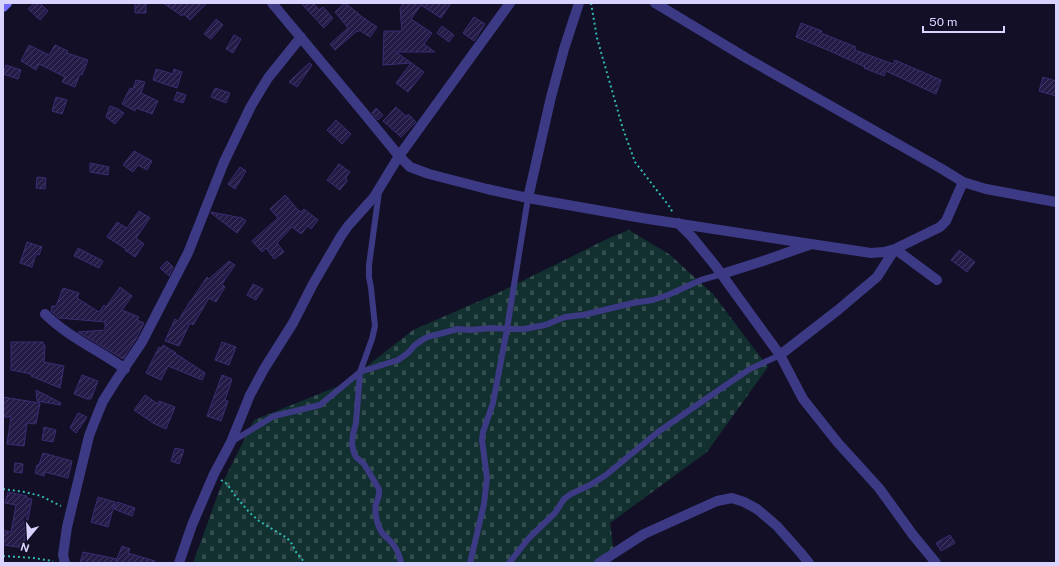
<svg xmlns="http://www.w3.org/2000/svg" width="1059" height="566" viewBox="0 0 1059 566" font-family="'Public Sans',sans-serif">
  <style>
    .cemetery { fill: url(#cemetery-stones) }
    .building { fill: url(#building-hatch); stroke: #3b2d73 }
    .lines { fill: none; stroke-linecap: round; stroke-linejoin: round }
    .path { stroke: #2fb8b0; stroke-width: 2; stroke-dasharray: 2 3; stroke-linecap: butt }
    .service { stroke: #3d3a85; stroke-width: 6 }
    .minor { stroke: #3d3a85; stroke-width: 10 }
    .secondary { stroke: #6f6bff; stroke-width: 10 }
  </style>
  <defs>
    <pattern id="cemetery-stones" width="16" height="16" patternUnits="userSpaceOnUse"><rect width="16" height="16" fill="#12302f"/><path d="M2 7V4a2 2 0 0 1 4 0v3zM10 15v-3a2 2 0 0 1 4 0v3z" fill="#344d4e"/></pattern>
    <pattern id="building-hatch" width="6" height="6" patternUnits="userSpaceOnUse"><rect width="6" height="6" fill="#241b47"/><path d="M-1 1l2-2M0 6l6-6M5 7l2-2" fill="none" stroke="#433b63"/></pattern>
  </defs>
  <rect width="100%" height="100%" fill="#130f26"/>
  <!-- cemetery -->
  <path class="cemetery" d="M 629,230 L 669,254 L 713,294 L 768,367 L 707,452 L 610,523 L 614,552 L 596,563 L 193,563 L 221,486 L 254,420 L 344,384 L 413,330 L 500,292 L 611,237 Z"/>
  <!-- building -->
  <path class="building" d="M 34,3 L 40,3 L 48,11 L 40,20 L 28,9 Z
    M 135,3 L 146,3 L 146,13 L 135,13 Z
    M 163,3 L 207,3 L 190,20 L 184,14 L 182,16 Z
    M 301,3 L 313,3 L 319,10 L 323,7 L 333,18 L 324,28 Z
    M 345,3 L 359,14 L 358,14 L 377,27 L 370,37 L 359,30 L 358,32 L 357,31 L 335,50 L 330,44 L 348,28 L 335,12 Z
    M 404,3 L 451,3 L 441,18 L 421,5 L 411,19 L 432,33 L 424,44 L 435,52 L 396,52 L 424,72 L 408,92 L 396,83 L 411,63 L 383,65 L 384,31 L 402,31 L 400,8 Z
    M 474,17 L 485,24 L 474,41 L 463,33 Z
    M 216,19 L 223,25 L 211,39 L 204,34 Z
    M 801,23 L 822,31 L 821,33 L 856,47 L 855,50 L 893,64 L 895,60 L 941,80 L 936,94 L 886,71 L 884,76 L 864,68 L 865,67 L 830,51 L 796,37 Z
    M 442,26 L 454,35 L 449,42 L 437,33 Z
    M 234,35 L 241,39 L 233,53 L 226,49 Z
    M 29,45 L 49,55 L 55,45 L 68,51 L 67,53 L 88,60 L 82,75 L 80,74 L 75,87 L 62,82 L 65,77 L 39,64 L 36,70 L 21,61 Z
    M 309,63 L 312,65 L 297,87 L 289,82 Z
    M 6,65 L 21,70 L 18,79 L 3,74 Z
    M 156,69 L 173,74 L 174,69 L 182,72 L 177,88 L 153,80 Z
    M 1043,77 L 1056,81 L 1056,96 L 1039,91 Z
    M 136,80 L 145,82 L 141,93 L 158,101 L 152,114 L 136,108 L 135,111 L 122,104 L 130,88 L 133,89 Z
    M 215,88 L 230,93 L 226,103 L 211,97 Z
    M 177,92 L 186,95 L 183,103 L 174,100 Z
    M 56,97 L 67,100 L 62,114 L 52,111 Z
    M 110,106 L 118,109 L 124,113 L 115,124 L 106,117 Z
    M 396,107 L 407,117 L 408,114 L 416,122 L 401,137 L 383,121 Z
    M 376,108 L 383,115 L 378,120 L 372,113 Z
    M 336,120 L 351,134 L 342,144 L 327,130 Z
    M 134,151 L 152,161 L 147,170 L 138,165 L 133,172 L 123,165 Z
    M 90,163 L 109,167 L 108,175 L 90,172 Z
    M 339,164 L 350,172 L 346,177 L 347,181 L 340,190 L 327,180 Z
    M 240,167 L 246,171 L 235,189 L 228,184 Z
    M 37,177 L 46,178 L 45,189 L 36,188 Z
    M 285,195 L 299,211 L 299,210 L 301,212 L 304,209 L 318,220 L 311,229 L 308,226 L 301,234 L 292,227 L 277,243 L 284,252 L 274,259 L 266,248 L 262,252 L 252,241 L 278,218 L 270,209 Z
    M 139,211 L 150,218 L 136,238 L 144,244 L 135,257 L 125,250 L 126,249 L 107,237 L 117,222 L 127,228 Z
    M 211,212 L 242,218 L 246,221 L 237,233 L 211,213 Z
    M 27,242 L 42,247 L 39,255 L 36,254 L 32,267 L 20,263 Z
    M 78,248 L 103,261 L 99,268 L 74,256 Z
    M 959,250 L 975,262 L 967,272 L 951,260 Z
    M 167,261 L 173,267 L 169,276 L 160,268 Z
    M 229,261 L 235,265 L 222,284 L 225,287 L 216,302 L 209,298 L 193,325 L 190,323 L 179,346 L 165,341 L 175,319 L 178,321 L 191,300 L 191,301 L 207,277 L 209,279 Z
    M 253,284 L 263,289 L 256,300 L 247,295 Z
    M 120,287 L 132,296 L 122,310 L 139,317 L 137,320 L 144,323 L 136,339 L 123,359 L 78,332 L 105,330 L 105,322 L 59,318 L 51,311 L 52,306 L 56,306 L 63,288 L 79,293 L 77,298 L 99,312 L 104,305 L 106,307 Z
    M 11,342 L 43,342 L 44,345 L 45,345 L 44,362 L 64,366 L 60,388 L 31,376 L 31,374 L 11,370 Z
    M 222,342 L 236,347 L 229,365 L 215,360 Z
    M 163,345 L 176,353 L 175,354 L 181,357 L 205,373 L 202,380 L 168,366 L 161,380 L 146,373 L 159,347 L 162,348 Z
    M 82,375 L 98,381 L 91,399 L 87,399 L 74,394 Z
    M 222,375 L 232,379 L 225,400 L 228,401 L 221,421 L 207,416 Z
    M 36,390 L 61,403 L 60,405 L 37,401 Z
    M 145,395 L 158,404 L 159,401 L 175,407 L 166,429 L 153,423 L 134,410 Z
    M 3,397 L 40,403 L 36,424 L 27,423 L 24,446 L 7,444 L 11,417 L 3,417 Z
    M 78,413 L 87,417 L 76,433 L 70,428 Z
    M 44,427 L 56,430 L 53,442 L 42,440 Z
    M 175,448 L 184,450 L 179,464 L 171,461 Z
    M 43,453 L 72,461 L 68,478 L 45,472 L 44,476 L 35,473 L 37,465 L 39,465 Z
    M 15,463 L 23,464 L 22,473 L 14,472 Z
    M 8,492 L 27,496 L 26,498 L 32,499 L 28,520 L 25,520 L 25,548 L 3,545 L 3,530 L 11,532 L 16,505 L 5,503 Z
    M 98,497 L 115,502 L 108,527 L 91,522 Z
    M 117,502 L 135,508 L 132,516 L 114,509 Z
    M 950,535 L 955,543 L 941,551 L 936,543 Z
    M 122,546 L 130,549 L 128,553 L 155,561 L 154,563 L 80,563 L 83,552 L 117,559 L 116,561 Z"/>
  <g class="lines">
    <!-- path -->
    <path class="path" d="M 591,3 L 597,38 L 623,129 L 635,162 L 669,206 L 673,213
      M 221,480 L 227,484 L 236,497 L 250,513 L 259,521 L 287,538 L 292,544 L 296,552 L 305,563
      M 3,489 L 25,492 L 41,496 L 61,506
      M 3,556 L 34,558 L 53,561"/>
    <!-- service -->
    <path class="service" d="M 379,192 L 369,265 L 369,277 L 371,288 L 375,326 L 372,339 L 360,372 L 356,423 L 353,434 L 352,444 L 354,453 L 356,457 L 364,464 L 379,489 C 380,496 378,498 376,504 C 374,509 377,524 380,529 C 382,535 388,538 392,543 C 397,549 400,556 401,563
      M 231,442 L 274,416 L 320,405 L 360,372 L 398,360 L 408,353 L 415,345 L 425,338 L 431,336 L 458,329 L 470,330 L 492,328 L 507,329 L 524,329 L 545,325 L 565,317 L 583,315 L 633,303 L 653,300 L 668,295 L 701,280 L 722,274
      M 470,563 L 484,504 L 487,478 L 482,440 L 483,432 L 493,403 L 507,329 L 528,198
      M 509,563 L 529,538 L 555,513 L 564,499 L 571,494 L 590,485 L 606,475 L 658,432 L 729,383 L 750,369 L 780,355"/>
    <!-- minor -->
    <path class="minor" d="M 272,3 L 363,112 L 399,156 L 410,167 L 429,174 L 487,189 L 528,198 L 642,218 L 811,244 L 871,253 L 884,252 L 895,249 L 940,227 L 946,221 L 963,182
      M 655,3 L 748,59 L 942,169 L 963,182 L 986,189 L 1056,202
      M 528,198 L 551,97 L 564,49 L 579,3
      M 678,223 L 692,237 L 714,264 L 780,355 L 803,399 L 838,443 L 879,488 L 913,535 L 936,563
      M 722,274 L 763,261 L 809,245
      M 45,314 C 68,337 99,350 125,369
      M 780,355 L 838,310 L 877,277 L 895,249 L 937,280
      M 65,563 L 63,555 L 67,527 L 89,436 L 96,418 L 103,401 L 115,382 L 142,342 L 188,253 L 224,162 L 251,106 L 268,78 L 301,37
      M 179,563 L 192,525 L 214,474 L 231,442 L 250,395 L 264,369 L 293,323 L 313,284 L 341,236 L 348,226 L 374,197 L 399,156 L 510,3
      M 599,563 L 644,534 L 717,501 L 732,498 L 744,502 L 757,509 L 777,526 L 800,552 L 809,563"/>
    <!-- secondary -->
    <path class="secondary" d="M 3,7 L 7,3"/>
  </g>
  <!-- border -->
  <rect width="1059" height="566" fill="none" stroke="#d9d4ff" stroke-width="8"/>
  <!-- north arrow -->
  <g transform="translate(28 538) rotate(198)" stroke="#130f26" stroke-width="3" paint-order="stroke">
  <path d="M0-3L7 15L0 10L-7 15Z" fill="#d9d4ff"/>
  <text y="-6" font-size="11" font-weight="bold" text-anchor="middle" fill="#d9d4ff">N</text>
  </g>
  <!-- scale -->
  <path d="M923 26v6h81v-6" fill="none" stroke="#d9d4ff" stroke-width="2"/>
  <text x="929" y="26" font-size="12" fill="#d9d4ff" stroke="#130f26" stroke-width="3" paint-order="stroke">50 m</text>
</svg>
